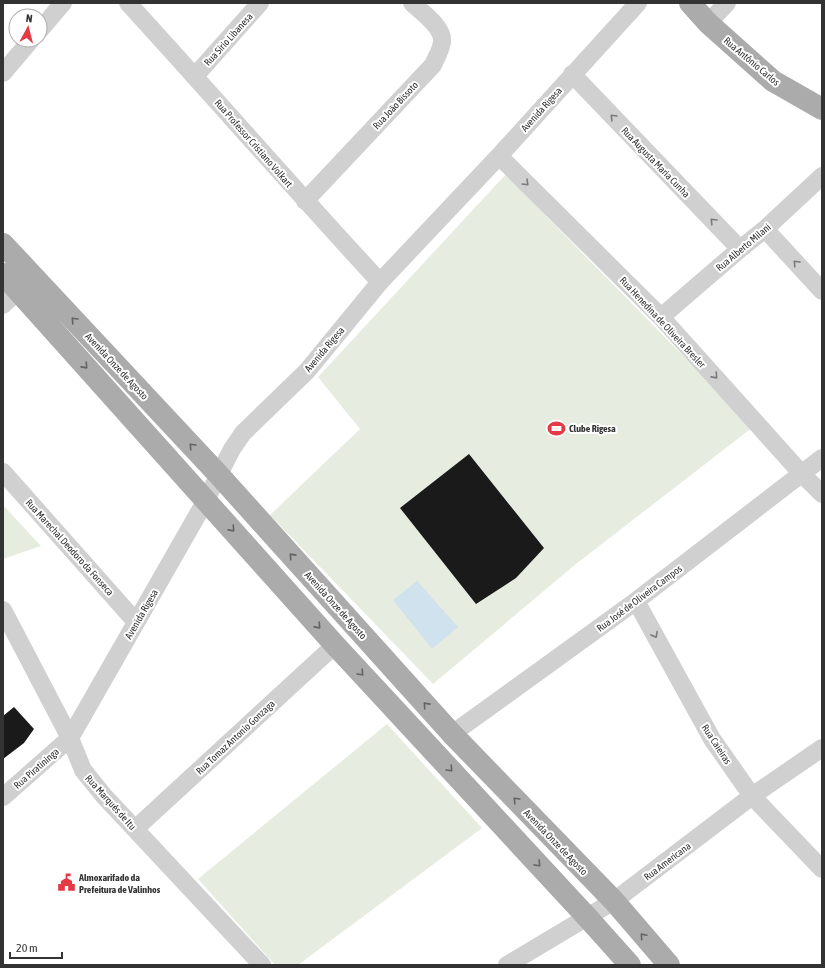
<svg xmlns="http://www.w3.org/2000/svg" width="825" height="968" viewBox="0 0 825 968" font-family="'Asap Condensed',sans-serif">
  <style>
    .green { fill: #e6ecdf }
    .water { fill: #cfe2ee }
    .building { fill: #1a1a1a }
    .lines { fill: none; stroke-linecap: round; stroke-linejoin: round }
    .minor { stroke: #d0d0d0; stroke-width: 18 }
    .major { stroke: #ababab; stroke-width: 22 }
    .oneway { stroke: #7a7a7a }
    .oneway2 { stroke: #636363 }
    .labels { text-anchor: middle; stroke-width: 4; stroke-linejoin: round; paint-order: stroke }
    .street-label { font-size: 10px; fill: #333; stroke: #fff }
    .poi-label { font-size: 10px; font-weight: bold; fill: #333; stroke: #fff; text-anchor: start }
  </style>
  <rect width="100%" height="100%" fill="#fff"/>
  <!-- green -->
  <path class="green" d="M 507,173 L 546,216 L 753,427 L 576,564 L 433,684 L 270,515 L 360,429 L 318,377 Z
    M 3,505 L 41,546 L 3,559 Z
    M 387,724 L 482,828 L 298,965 L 275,965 L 198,879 Z"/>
  <!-- water -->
  <path class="water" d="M 417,581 L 458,627 L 432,649 L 393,600 Z"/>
  <!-- building -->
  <path class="building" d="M 469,454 L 544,548 L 516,578 L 476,604 L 400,508 Z
    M 14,707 L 34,729 L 24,743 L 3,759 L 3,716 Z"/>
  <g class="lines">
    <!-- minor -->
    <path class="minor" d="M 128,3 C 213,96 295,190 380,282
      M 708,23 L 727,3
      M 40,30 L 63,3
      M 3,73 L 31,40
      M 572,74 L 740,249
      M 195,76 L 260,3
      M 499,156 L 661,317 L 801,473 L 822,494
      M 305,201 L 433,65 C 436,58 441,50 442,42 C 444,27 421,12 412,3
      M 765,229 L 822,291
      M 3,305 L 18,291
      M 661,317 L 740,249 L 765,229 L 822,176
      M 3,472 L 136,622
      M 636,601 L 712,739 L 752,796 L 822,869
      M 3,610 L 70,738 L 83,770 L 104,796 L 262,965
      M 452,734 L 636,601 L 822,458
      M 3,797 L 70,738 L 206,500 L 232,449 L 243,433 L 307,371 L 380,282 L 499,156 L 638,3
      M 135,829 L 335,645
      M 507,965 L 614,901 L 752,796 L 822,748"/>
    <!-- major -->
    <path class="major" d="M 690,3 L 708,23 L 773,81 L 822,109
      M 3,244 L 218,474 L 452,734 L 614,901 L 669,965
      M 3,274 L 335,645 L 587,917 L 630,965"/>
  </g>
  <!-- one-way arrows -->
  <defs><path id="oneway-chevron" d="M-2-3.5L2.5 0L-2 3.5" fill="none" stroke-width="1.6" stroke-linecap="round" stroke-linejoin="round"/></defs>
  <g class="oneway">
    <use href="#oneway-chevron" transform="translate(613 117) rotate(-134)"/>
    <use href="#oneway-chevron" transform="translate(526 183) rotate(45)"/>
    <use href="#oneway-chevron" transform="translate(713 221) rotate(-134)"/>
    <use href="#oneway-chevron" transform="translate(796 263) rotate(-133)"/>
    <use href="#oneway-chevron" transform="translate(715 376) rotate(48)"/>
    <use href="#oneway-chevron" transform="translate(655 635) rotate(61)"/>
  </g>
  <g class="oneway2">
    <use href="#oneway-chevron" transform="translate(74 320) rotate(-133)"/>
    <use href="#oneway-chevron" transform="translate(85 366) rotate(48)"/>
    <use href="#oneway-chevron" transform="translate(192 446) rotate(-133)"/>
    <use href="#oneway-chevron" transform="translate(232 529) rotate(48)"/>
    <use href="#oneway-chevron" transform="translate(292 556) rotate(-132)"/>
    <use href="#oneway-chevron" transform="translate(318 626) rotate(48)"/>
    <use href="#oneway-chevron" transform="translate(361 673) rotate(47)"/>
    <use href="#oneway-chevron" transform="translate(426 705) rotate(-132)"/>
    <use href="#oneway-chevron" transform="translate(450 769) rotate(47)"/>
    <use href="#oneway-chevron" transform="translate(516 800) rotate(-134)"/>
    <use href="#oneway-chevron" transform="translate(538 864) rotate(47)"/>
    <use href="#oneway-chevron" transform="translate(643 936) rotate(-131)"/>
  </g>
  <!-- icons -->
  <defs>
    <symbol id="stadium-bare" viewBox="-9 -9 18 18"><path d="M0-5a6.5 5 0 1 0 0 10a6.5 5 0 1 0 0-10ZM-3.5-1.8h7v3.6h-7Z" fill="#e63946" stroke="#fff" stroke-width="2.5" paint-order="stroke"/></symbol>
    <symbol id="civic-bare" viewBox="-9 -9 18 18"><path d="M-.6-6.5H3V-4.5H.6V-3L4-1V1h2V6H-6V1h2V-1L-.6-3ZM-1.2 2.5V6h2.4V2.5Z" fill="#e63946" stroke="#fff" stroke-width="2.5" paint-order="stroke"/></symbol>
  </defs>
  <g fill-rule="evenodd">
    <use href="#stadium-bare" x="544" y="416" width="25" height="25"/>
    <use href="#civic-bare" x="54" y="870" width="25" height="25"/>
  </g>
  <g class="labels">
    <!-- street labels -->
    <g class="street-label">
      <text transform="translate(228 39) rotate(-48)" y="4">Rua Sírio Libanesa</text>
      <text transform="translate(752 61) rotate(40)" y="4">Rua Antônio Carlos</text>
      <text transform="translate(395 105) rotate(-47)" y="4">Rua João Bissoto</text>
      <text transform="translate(541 109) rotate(-48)" y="4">Avenida Rigesa</text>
      <text transform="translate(254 143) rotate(49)" y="4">Rua Professor Cristiano Volkart</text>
      <text transform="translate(656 162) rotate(46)" y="4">Rua Augusta Maria Cunha</text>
      <text transform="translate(743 247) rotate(-40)" y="4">Rua Alberto Milani</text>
      <text transform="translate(663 322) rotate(47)" y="4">Rua Henedina de Oliveira Bresler</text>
      <text transform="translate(324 349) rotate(-50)" y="4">Avenida Rigesa</text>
      <text transform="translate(117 366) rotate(47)" y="4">Avenida Onze de Agosto</text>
      <text transform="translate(70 547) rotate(48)" y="4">Rua Marechal Deodoro da Fonseca</text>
      <text transform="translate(639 598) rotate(-37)" y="4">Rua José de Oliveira Campos</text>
      <text transform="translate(336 605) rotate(48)" y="4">Avenida Onze de Agosto</text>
      <text transform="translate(141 614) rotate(-60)" y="4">Avenida Rigesa</text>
      <text transform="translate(235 737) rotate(-43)" y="4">Rua Tomaz Antonio Gonzaga</text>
      <text transform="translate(717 744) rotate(57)" y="4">Rua Caieiras</text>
      <text transform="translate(36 768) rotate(-41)" y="4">Rua Piratininga</text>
      <text transform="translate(111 802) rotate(48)" y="4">Rua Marquês de Itu</text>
      <text transform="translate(556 842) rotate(46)" y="4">Avenida Onze de Agosto</text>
      <text transform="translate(667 861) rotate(-37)" y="4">Rua Americana</text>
    </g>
    <!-- poi labels -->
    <g class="poi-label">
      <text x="569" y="432">Clube Rigesa</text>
      <text x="79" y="881">Almoxarifado da<tspan x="79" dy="12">Prefeitura de Valinhos</tspan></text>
    </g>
  </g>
  <!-- border -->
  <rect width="825" height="968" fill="none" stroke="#333333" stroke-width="8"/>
  <!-- north arrow -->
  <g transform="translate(28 28) rotate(7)"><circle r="19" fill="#ffffff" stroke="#adadad"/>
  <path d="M0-3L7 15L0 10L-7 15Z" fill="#e63946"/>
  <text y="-6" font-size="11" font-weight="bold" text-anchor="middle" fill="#333333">N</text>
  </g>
  <!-- scale -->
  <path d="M10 952v6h52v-6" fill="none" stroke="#333333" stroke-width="2"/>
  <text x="16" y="952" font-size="12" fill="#333333" stroke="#ffffff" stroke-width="3" paint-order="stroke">20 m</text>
</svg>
